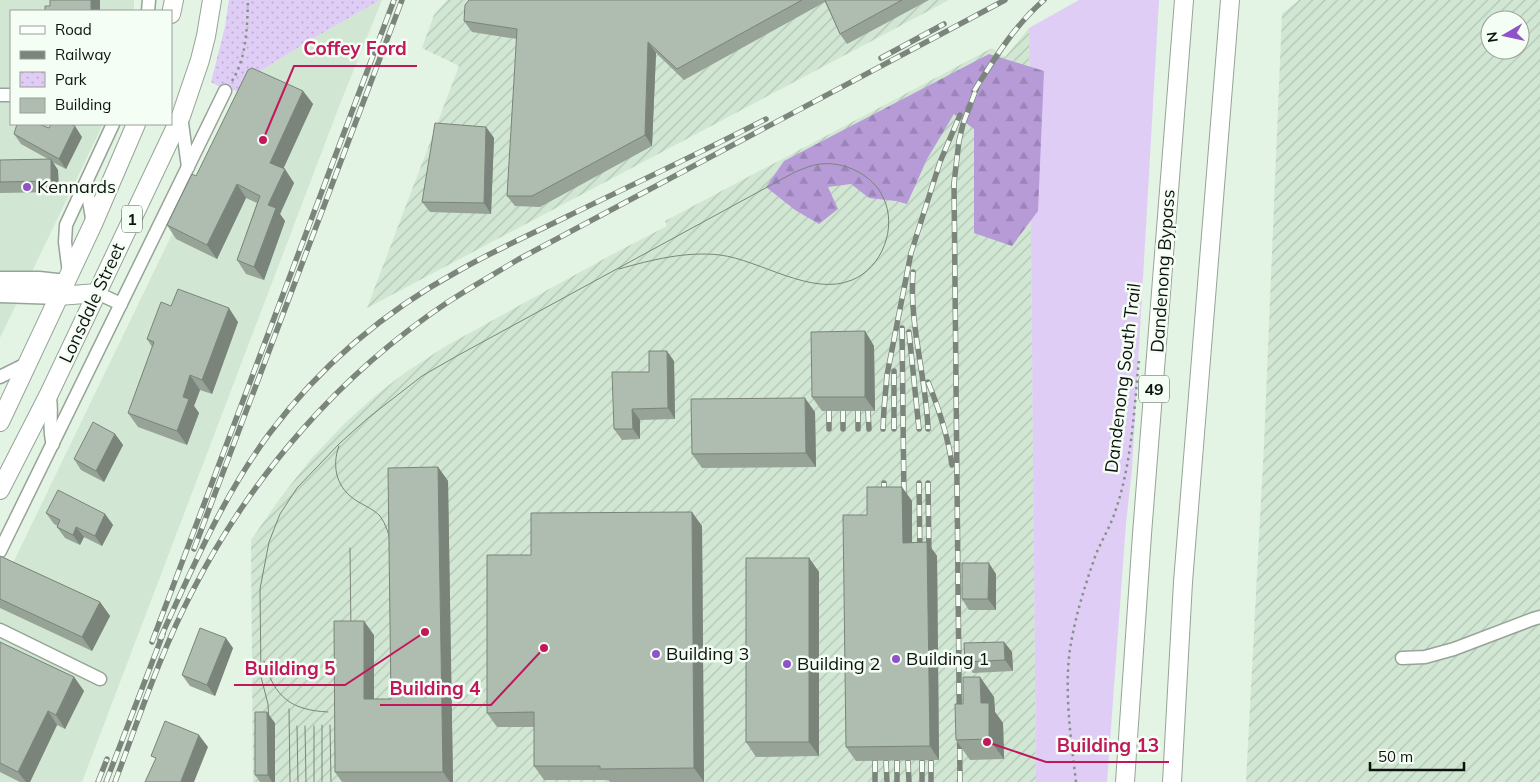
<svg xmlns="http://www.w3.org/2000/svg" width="1540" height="782" font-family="Mulish,sans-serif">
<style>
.built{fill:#d1e7d3}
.industrial{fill:url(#industrial-furrows);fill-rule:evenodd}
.grass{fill:#dfcdf6}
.forest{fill:url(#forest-firs)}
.park{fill:url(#park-dots)}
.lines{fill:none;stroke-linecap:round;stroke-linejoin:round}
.minor-casing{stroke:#96a497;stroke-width:15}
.major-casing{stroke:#96a497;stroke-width:19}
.highway-casing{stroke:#96a497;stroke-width:20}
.path{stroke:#869287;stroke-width:2.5;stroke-dasharray:2.5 4;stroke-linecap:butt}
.minor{stroke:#fff;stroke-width:12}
.major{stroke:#fff;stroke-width:16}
.highway{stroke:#fff;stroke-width:18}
.tram{stroke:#7b857c;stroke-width:1}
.rail-casing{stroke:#7b857c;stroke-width:5.5}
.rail{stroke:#f5fef5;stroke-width:4;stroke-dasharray:11;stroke-linecap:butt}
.wall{fill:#96a396}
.shaded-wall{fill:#7a847a}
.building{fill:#aebdaf;stroke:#7a847a}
.poi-dot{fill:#9052c8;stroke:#f5fef5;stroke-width:2}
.labels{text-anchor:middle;stroke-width:5;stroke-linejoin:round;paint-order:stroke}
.shield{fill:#f5fef5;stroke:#535953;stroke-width:1}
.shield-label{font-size:16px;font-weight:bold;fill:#0d120e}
.poi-label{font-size:18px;fill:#0d120e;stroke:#f5fef5;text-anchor:start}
.street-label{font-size:18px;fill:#0d120e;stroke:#f5fef5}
.leader{fill:none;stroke:#c2185b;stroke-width:2}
.callout-dot{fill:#c2185b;stroke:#f5fef5;stroke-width:2}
.callout-label{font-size:19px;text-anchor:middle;font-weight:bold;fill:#c2185b;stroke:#f5fef5;stroke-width:5;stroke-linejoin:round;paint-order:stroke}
</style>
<defs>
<pattern id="industrial-furrows" width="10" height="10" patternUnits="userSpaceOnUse" patternTransform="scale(1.25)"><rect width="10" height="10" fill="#d1e7d3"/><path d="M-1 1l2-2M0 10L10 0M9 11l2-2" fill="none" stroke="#b2c5b4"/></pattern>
<pattern id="forest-firs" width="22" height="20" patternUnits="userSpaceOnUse" patternTransform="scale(1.25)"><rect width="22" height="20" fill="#b69bd7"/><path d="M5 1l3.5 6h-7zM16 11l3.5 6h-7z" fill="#9b84b7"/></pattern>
<pattern id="park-dots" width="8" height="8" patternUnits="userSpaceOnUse" patternTransform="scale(1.25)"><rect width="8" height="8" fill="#dfcdf6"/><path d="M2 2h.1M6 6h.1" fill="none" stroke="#beafd2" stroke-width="1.8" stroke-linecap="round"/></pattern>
</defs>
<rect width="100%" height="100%" fill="#e3f3e4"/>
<g class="built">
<path d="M 0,0 L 134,0 L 134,11 L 11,11 L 11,124 L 103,124 L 0,338 Z"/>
<path d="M 380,0 L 382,0 L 340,104 L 82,782 L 0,782 L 0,590 L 247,79 L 314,38 Z"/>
</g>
<g class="industrial">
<path d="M 447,0 L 949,0 L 367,308 L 459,66 L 422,48 L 434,15 Z"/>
<path d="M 1299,0 L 1540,0 L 1540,782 L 1246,782 L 1264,444 L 1282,14 ZM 1490,20 L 1520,20 L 1520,50 L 1490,50 Z"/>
<path d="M 1029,28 L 1036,782 L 253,782 L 251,540 L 281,497 L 311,459 L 345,423 L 375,396 L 406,372 L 446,346 L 613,254 L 667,226 L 665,221 L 992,48 L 1005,57 Z"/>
</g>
<path class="grass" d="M 1079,0 L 1159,0 L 1132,469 L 1126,523 L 1107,782 L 1036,782 L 1029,28 Z"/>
<path class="forest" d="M 989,54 L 1044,71 L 1038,211 L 1012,246 L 974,233 L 974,129 L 954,114 L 927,159 L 907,204 L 896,201 L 869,198 L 851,184 L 828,187 L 838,209 L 819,224 L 795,210 L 766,187 L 784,161 Z"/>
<path class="park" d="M 229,0 L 380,0 L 314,38 L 247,79 L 241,92 L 220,87 L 211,82 L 225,27 Z"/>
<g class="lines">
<g class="minor-casing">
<g id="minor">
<path d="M 148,11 L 149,0"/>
<path d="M 0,95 L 11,95"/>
<path d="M 181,116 L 188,167"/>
<path d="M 86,183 L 93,224"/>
<path d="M 69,273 L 65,242 L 66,225 L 113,124"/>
<path d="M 97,293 L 121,304"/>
<path d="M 0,377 L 28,363"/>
<path d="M 49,394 C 54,411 47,427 53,444"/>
<path d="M 0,551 L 225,91"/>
<path d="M 0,630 L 100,679"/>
<path d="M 1402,658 L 1425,657 L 1454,649 L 1533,619 L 1540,617"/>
</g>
</g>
<g class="major-casing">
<g id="major">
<path d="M 0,280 L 39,280 L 66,283"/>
<path d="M 0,294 L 59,296"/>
</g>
</g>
<g class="highway-casing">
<g id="highway">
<path d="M 171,14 L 174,0"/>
<path d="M 59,296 L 97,293"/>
<path d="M 0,422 L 93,224 L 136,124"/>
<path d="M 0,490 L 49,394 L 181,116 L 200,60 L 206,36 L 212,0"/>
<path d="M 1125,782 L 1142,534 L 1184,0"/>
<path d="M 1172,782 L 1183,582 L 1230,0"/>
</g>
</g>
<g class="path">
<path d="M 232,81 C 247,57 247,27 248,0"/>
<path d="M 1076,782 C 1071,739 1064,692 1070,649 C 1075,617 1085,585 1096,554 C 1102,540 1110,527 1115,512 C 1132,463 1134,410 1139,359"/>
</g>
<use href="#minor" class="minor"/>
<use href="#major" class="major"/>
<use href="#highway" class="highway"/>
<g class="tram">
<path d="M 339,446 C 331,467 337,489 357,501 C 365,506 373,509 380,516 C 386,524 389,535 392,545"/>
<path d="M 350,548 L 351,635"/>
<path d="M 264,661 C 275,698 291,710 328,712"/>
<path d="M 289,709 L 290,782"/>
<path d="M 269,723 L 268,704 L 261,677 L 260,589 L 269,542 L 280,514 L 297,488 L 340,443 L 368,418 L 422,376 L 455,357 L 795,172 C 803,169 811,165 820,164 C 844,161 873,175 883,197 C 898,227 882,268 852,280 C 812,297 760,260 720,255 C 686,251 651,260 619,269"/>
<path d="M 322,725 L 322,782"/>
<path d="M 330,725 L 331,782"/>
<path d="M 297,726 L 298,782"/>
<path d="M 305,726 L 306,782"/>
<path d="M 314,726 L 314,782"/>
</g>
<g class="rail-casing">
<g id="rail">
<path d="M 881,58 L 944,24"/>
<path d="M 974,91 C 995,58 1014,26 1044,0"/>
<path d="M 913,272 C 909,325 926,376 928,429"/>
<path d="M 902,328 L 904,501"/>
<path d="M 909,332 L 919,429"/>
<path d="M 928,382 C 939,409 948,436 952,465"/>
<path d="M 829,411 L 829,429"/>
<path d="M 843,411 L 843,429"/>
<path d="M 858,411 L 858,429"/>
<path d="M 868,411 L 869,429"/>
<path d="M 883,429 L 884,409 L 887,375 L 911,253 L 940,162 L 960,115"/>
<path d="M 894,429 L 894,371"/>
<path d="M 884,483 L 884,501"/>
<path d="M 919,483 L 920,557"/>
<path d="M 928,483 L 929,556"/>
<path d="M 194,549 L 402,0"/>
<path d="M 160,639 C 192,569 223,496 269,434 C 320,366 385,311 460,270 C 495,250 532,234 568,216 C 634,184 700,153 766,119"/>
<path d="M 152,642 L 394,0"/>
<path d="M 875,761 L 875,782"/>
<path d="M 886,761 L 887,782"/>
<path d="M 897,761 L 897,782"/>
<path d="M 908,761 L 909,782"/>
<path d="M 922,761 L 922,782"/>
<path d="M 931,761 L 931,782"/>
<path d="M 98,782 L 107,759"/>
<path d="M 106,782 L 163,634"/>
<path d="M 115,782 C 139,718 161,651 193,590 C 252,475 340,374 448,302 C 471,287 496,273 519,259 L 1005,0"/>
<path d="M 960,782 L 954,183 L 959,141 L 963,124 L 977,87"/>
</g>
</g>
<use href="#rail" class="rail"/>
</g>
<g class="wall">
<path d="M 469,0 L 929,0 L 847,44 L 840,34 L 825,2 L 684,80 L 656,53 L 652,146 L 540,207 L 515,206 L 507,196 L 517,39 L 472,32 L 464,21 Z"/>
<path d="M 303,91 L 313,104 L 283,169 L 294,183 L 280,214 L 285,221 L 264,280 L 246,274 L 237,260 L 257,203 L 246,198 L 217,259 L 176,239 L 167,225 L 196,176 Z"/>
<path d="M 486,127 L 494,138 L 491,214 L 430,212 L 422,202 Z"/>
<path d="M 49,128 L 82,137 L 66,169 L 52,162 L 58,170 L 59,192 L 0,193 L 0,160 L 48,159 L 21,144 L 14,134 Z"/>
<path d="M 171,306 L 238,322 L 212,394 L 200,390 L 194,406 L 199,413 L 187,445 L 138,427 L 128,413 L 152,347 L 147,339 Z"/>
<path d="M 865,331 L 874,346 L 875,411 L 822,411 L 812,397 Z"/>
<path d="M 674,361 L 675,419 L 640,420 L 640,439 L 622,440 L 614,429 L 649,372 Z"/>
<path d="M 815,412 L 816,467 L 702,468 L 692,454 Z"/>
<path d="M 115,434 L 123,445 L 104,482 L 81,470 L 74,459 Z"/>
<path d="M 438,467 L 448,481 L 453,782 L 342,782 L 335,772 L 374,635 L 374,699 L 391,699 Z"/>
<path d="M 902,487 L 912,501 L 912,543 L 927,542 L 937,556 L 939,760 L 856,761 L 846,747 Z"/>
<path d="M 46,513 L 105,514 L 113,525 L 102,546 L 84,537 L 80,545 L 65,538 L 57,527 L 58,526 L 54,524 Z"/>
<path d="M 702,526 L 704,782 L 610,782 L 608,780 L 544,780 L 534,766 L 534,727 L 497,727 L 487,713 L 531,555 Z"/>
<path d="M 0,556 L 100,602 L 110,616 L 92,651 L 0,608 Z"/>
<path d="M 809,558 L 819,572 L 819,756 L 756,757 L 746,742 Z"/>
<path d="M 996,574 L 996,610 L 969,610 L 962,599 Z"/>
<path d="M 0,642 L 74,677 L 84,691 L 65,729 L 57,725 L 30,782 L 20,782 L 0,772 Z"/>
<path d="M 1004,642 L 1012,652 L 1013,671 L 973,673 L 965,662 Z"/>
<path d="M 233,648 L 215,696 L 190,686 L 182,675 Z"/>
<path d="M 980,677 L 994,697 L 995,712 L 1003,723 L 1004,759 L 970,760 L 956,740 L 963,704 Z"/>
<path d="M 275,723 L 275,782 L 260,782 L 255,775 Z"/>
</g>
<g class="shaded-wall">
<rect x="91" y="0" width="9" height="11"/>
<path d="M 648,42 L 656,53 L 652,146 L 645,135 Z"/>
<path d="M 303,91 L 313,104 L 280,176 L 270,163 Z"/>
<path d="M 75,126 L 82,137 L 66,169 L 59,159 Z"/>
<path d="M 486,127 L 494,138 L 491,214 L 484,203 Z"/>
<path d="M 51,159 L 58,170 L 59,192 L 51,181 Z"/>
<path d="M 285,169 L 294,183 L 280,214 L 285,221 L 264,280 L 254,267 L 268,205 Z"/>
<path d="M 237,184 L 246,198 L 217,259 L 207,245 Z"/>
<path d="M 229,308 L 238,322 L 212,394 L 202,380 Z"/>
<path d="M 865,331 L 874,346 L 875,411 L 865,397 Z"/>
<path d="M 667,351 L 674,361 L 675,419 L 668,408 Z"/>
<path d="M 190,375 L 200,390 L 194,406 L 199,413 L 187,445 L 177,431 L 183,397 Z"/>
<path d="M 805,398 L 815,412 L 816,467 L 806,453 Z"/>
<path d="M 632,409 L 640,420 L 640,439 L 633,429 Z"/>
<path d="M 115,434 L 123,445 L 104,482 L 96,471 Z"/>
<path d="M 438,467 L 448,481 L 453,782 L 450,782 L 443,772 Z"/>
<path d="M 902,487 L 912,501 L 912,557 L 903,543 Z"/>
<path d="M 692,512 L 702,526 L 704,782 L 694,768 Z"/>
<path d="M 105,514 L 113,525 L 102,546 L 95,536 Z"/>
<path d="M 76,527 L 84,537 L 80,545 L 73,535 Z"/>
<path d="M 927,542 L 937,556 L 939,760 L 930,746 Z"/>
<path d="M 809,558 L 819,572 L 819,756 L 809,742 Z"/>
<path d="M 989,563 L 996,574 L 996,610 L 988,599 Z"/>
<path d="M 100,602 L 110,616 L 92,651 L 82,637 Z"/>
<path d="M 364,621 L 374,635 L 374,713 L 364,699 Z"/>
<path d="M 226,638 L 233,648 L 215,696 L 207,685 Z"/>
<path d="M 1004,642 L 1012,652 L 1013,671 L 1005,660 Z"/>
<path d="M 74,677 L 84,691 L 65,729 L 56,715 Z"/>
<path d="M 980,677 L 994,697 L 995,712 L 1003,723 L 1004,759 L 989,739 L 981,703 Z"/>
<path d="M 48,711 L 57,725 L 30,782 L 26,782 L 18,772 Z"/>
<path d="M 267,712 L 275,723 L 275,782 L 272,782 L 268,775 Z"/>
<path d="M 199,735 L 208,747 L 194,782 L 182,782 L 181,781 Z"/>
</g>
<g class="building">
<path d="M 50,0 L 91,0 L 91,11 L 45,11 L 45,6 L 50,6 Z"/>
<path d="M 469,0 L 802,0 L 677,69 L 648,42 L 645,135 L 532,196 L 507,196 L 517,29 L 464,21 L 465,5 Z"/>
<path d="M 825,0 L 902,0 L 840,34 Z"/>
<path d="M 252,68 L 303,91 L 270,163 L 285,169 L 268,205 L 276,208 L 254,267 L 237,260 L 260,196 L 237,184 L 207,245 L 167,225 L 192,174 L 196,176 L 248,70 Z"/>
<path d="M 435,123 L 486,127 L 484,203 L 422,202 Z"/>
<path d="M 17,124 L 39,124 L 49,128 L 51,124 L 70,124 L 75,126 L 59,159 L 14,134 Z"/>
<path d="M 51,159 L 51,181 L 0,182 L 0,160 Z"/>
<path d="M 178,289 L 229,308 L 202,380 L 190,375 L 183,397 L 189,399 L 177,431 L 128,413 L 154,342 L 147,339 L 161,302 L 171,306 Z"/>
<path d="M 865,331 L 865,397 L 812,397 L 811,332 Z"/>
<path d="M 649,351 L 667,351 L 668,408 L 632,409 L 633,429 L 614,429 L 612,372 L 649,372 Z"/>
<path d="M 805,398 L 806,453 L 692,454 L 691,399 Z"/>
<path d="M 93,422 L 115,434 L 96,471 L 74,459 Z"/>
<path d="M 438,467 L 443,772 L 335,772 L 334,621 L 364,621 L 364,699 L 391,699 L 388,468 Z"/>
<path d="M 867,487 L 902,487 L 903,543 L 927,542 L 930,746 L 846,747 L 843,515 L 867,515 Z"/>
<path d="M 58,490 L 105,514 L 95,536 L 76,527 L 73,535 L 57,527 L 60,520 L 46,513 Z"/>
<path d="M 692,512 L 694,768 L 600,769 L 600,766 L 534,766 L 534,712 L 487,713 L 487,555 L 531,555 L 531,513 Z"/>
<path d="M 0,556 L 100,602 L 82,637 L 0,599 Z"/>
<rect x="746" y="558" width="63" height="184"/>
<path d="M 962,563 L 989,563 L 988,599 L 962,599 Z"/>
<path d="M 200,628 L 226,638 L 207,685 L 182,675 Z"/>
<path d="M 0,642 L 74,677 L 56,715 L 48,711 L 18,772 L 0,763 Z"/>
<path d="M 1004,642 L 1005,660 L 965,662 L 964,643 Z"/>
<path d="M 963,677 L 980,677 L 981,703 L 989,703 L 989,739 L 956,740 L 955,704 L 963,704 Z"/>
<path d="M 255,712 L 267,712 L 268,775 L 255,775 Z"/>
<path d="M 165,721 L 199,735 L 181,781 L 184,782 L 145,782 L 156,758 L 151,756 Z"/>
</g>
<g class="poi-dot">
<circle cx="27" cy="187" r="5"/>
<circle cx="656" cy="654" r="5"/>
<circle cx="896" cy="659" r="5"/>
<circle cx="787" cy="664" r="5"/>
</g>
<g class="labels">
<g class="shield">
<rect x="122" y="205.5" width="20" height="27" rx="4"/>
<rect x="1139" y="375.5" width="30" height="27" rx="4"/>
</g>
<g class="shield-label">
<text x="132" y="225">1</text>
<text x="1154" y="395">49</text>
</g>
<g class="poi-label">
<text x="37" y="193">Kennards</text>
<text x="666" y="660">Building 3</text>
<text x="906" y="665">Building 1</text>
<text x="797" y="670">Building 2</text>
</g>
<g class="street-label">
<text transform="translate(1163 271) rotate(-86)" y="6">Dandenong Bypass</text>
<text transform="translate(92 303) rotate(-65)" y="6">Lonsdale Street</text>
<text transform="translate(1123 378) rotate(-83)" y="6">Dandenong South Trail</text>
</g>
</g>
<path class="leader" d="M263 140L294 66H417M425 632L345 685H234M544 648L491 705H380M987 742L1046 762H1169"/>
<g class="callout-dot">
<circle cx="263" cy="140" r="5"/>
<circle cx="425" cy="632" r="5"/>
<circle cx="544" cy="648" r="5"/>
<circle cx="987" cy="742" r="5"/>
</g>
<g class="callout-label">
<text x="355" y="55">Coffey Ford</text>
<text x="290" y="675">Building 5</text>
<text x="435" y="695">Building 4</text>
<text x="1108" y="752">Building 13</text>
</g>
<rect x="10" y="10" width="162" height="115" fill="#f5fef5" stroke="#98a099"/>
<rect x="20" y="26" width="25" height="8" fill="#ffffff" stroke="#98a099"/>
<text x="55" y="35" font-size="15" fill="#0d120e">Road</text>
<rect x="20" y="51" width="25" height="8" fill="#7b857c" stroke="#98a099"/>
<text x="55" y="60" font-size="15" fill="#0d120e">Railway</text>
<rect x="20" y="72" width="25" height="15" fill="url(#park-dots)" stroke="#98a099"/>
<text x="55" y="85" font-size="15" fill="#0d120e">Park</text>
<rect x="20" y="98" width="25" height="15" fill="#aebdaf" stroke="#98a099"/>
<text x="55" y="110" font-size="15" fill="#0d120e">Building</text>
<g transform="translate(1505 35) rotate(261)"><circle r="24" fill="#f5fef5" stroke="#98a099"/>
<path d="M0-4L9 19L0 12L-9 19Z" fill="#9052c8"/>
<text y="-8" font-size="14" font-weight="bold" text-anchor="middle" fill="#0d120e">N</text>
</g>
<path d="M1370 762v8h94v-8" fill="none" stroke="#0d120e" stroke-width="2.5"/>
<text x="1378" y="762" font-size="15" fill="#0d120e" stroke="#f5fef5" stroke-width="4" paint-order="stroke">50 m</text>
</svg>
